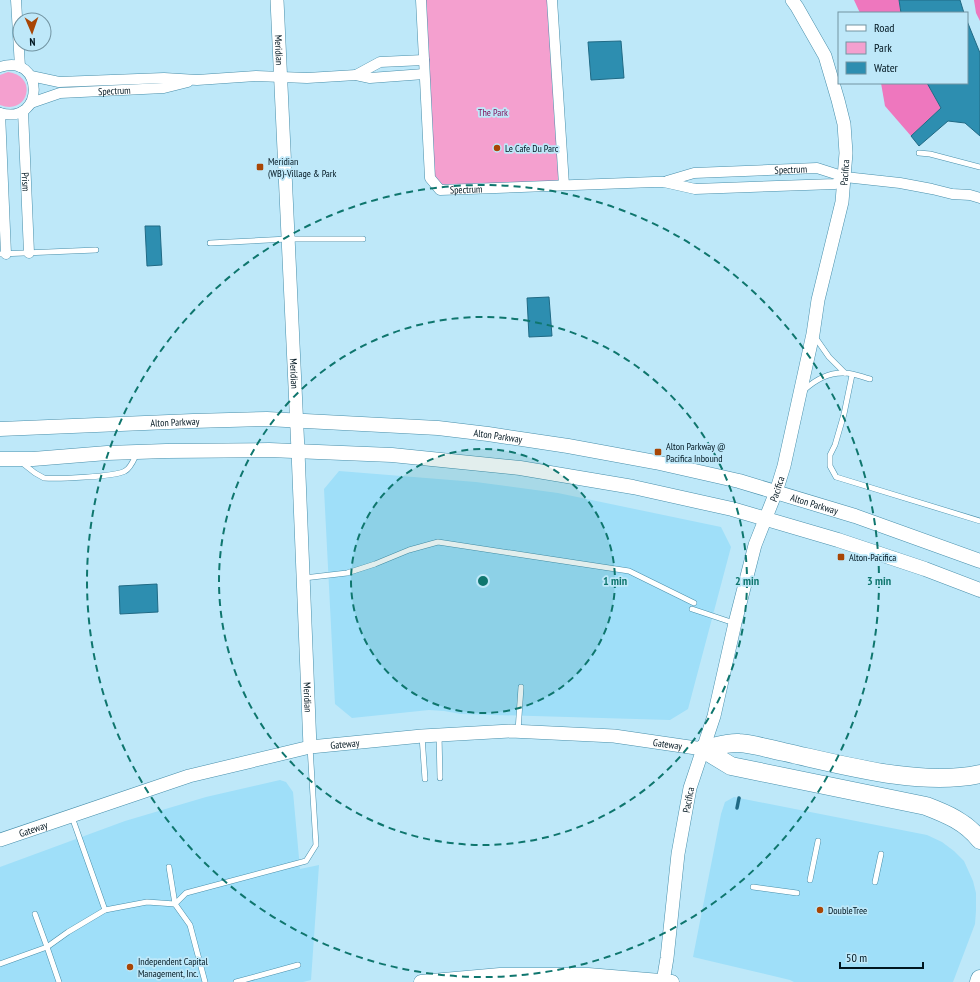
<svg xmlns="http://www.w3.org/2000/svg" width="980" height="982" font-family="'PT Sans Narrow',sans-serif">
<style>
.built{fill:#9fdff9}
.green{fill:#f4a0cf}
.forest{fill:#ee77be}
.water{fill:#2d8eb0;stroke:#206a85}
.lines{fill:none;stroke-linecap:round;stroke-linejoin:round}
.stream{stroke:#206a85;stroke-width:3.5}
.service-casing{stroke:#488fab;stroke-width:6}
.minor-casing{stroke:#488fab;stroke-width:11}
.tertiary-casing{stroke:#488fab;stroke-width:14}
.secondary-casing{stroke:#488fab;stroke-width:15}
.motorway-casing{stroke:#488fab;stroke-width:19}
.service{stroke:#fff;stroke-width:5}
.minor{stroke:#fff;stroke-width:10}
.tertiary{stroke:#fff;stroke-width:13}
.secondary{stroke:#fff;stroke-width:14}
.motorway{stroke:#fff;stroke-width:18}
.ring{fill:none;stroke:#0f766e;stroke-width:2;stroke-dasharray:7 5}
.poi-dot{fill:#a84606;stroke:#bee8f9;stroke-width:1.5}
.labels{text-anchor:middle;stroke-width:3.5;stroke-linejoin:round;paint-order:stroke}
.street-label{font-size:10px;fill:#001620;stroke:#bee8f9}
.park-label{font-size:10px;fill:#80145d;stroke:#bee8f9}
.poi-label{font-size:10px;fill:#001620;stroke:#bee8f9;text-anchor:start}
.centre{fill:#0f766e;stroke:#bee8f9;stroke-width:2}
.ring-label{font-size:12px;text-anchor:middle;font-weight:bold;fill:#0f766e;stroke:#bee8f9;stroke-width:3.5;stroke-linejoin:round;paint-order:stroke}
</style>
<rect width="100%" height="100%" fill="#bee8f9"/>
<g class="built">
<path d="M 339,471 L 476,482 L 558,493 L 721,527 L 731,547 L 688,709 L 670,720 L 461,714 L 444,711 L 429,710 L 352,718 L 335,704 L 324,489 Z"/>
<path d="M 280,780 L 286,782 L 293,792 L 300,869 L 319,865 L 311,980 L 303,982 L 0,982 L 0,867 L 125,821 L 206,797 Z"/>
<path d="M 734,797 L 927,835 L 942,842 L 954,851 L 964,861 L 973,881 L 976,893 L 976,911 L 975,924 L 953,982 L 794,982 L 790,980 L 693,957 L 721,814 L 725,802 Z"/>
</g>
<g class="green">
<path d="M 420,0 L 552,0 L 564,185 L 440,190 L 430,178 Z"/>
<path d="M 8,72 C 39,76 28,116 0,105 L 0,75 Z"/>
</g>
<g class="forest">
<path d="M 854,0 L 899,0 L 901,13 L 860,13 Z"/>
<path d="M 974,0 L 980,0 L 980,21 L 976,13 Z"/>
<path d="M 881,83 L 927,83 L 941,108 L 911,136 L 885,106 Z"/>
</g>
<g class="water">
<path d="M 899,0 L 960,0 L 964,13 L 901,13 Z"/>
<path d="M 967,21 L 980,53 L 980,136 L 965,123 L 948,121 L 919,146 L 911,136 L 941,108 L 927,83 L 967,83 Z"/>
<path d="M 621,41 L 624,78 L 591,80 L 588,42 Z"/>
<path d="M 145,226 L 160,226 L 162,265 L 147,266 Z"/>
<path d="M 549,297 L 552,336 L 529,337 L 527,298 Z"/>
<path d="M 157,584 L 158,612 L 120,614 L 119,586 Z"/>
</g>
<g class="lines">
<path class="stream" d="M 737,808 L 739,798"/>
<g class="service-casing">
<g id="service">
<path d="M 919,153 L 930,154 L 980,167"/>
<path d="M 210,243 L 288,239 L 363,239"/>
<path d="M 0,254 L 96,250"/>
<path d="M 815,337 L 829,357 L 845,373"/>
<path d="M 852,375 L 844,414 L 835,445 L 830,455 L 830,466 L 836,477 L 980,521"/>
<path d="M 804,390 C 815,380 829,372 845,373 C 853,373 862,377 870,379"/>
<path d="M 21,462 L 35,473 L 44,478 C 56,479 115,477 125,471 C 131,468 134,459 137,453"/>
<path d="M 304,578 L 347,573 L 375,564 L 409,550 L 438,542 L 629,571 L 694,603"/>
<path d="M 692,609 L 734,623"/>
<path d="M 518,731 L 521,687"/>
<path d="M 439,735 L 440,778"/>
<path d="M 422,736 L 425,779"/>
<path d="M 72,817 L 105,910"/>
<path d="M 169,867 L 175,904"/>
<path d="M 810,880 L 818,841"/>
<path d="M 875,882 L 881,854"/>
<path d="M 753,887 L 797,893"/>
<path d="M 175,904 L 186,893 L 306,861 L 316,845 L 310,747"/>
<path d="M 0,964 L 47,947 L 35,914"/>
<path d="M 59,982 L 47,947 L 68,932 L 105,910 L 147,902 L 175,904 L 190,925 L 205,982"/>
<path d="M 236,982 L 298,965"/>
</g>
</g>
<g class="minor-casing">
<g id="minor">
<path d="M 16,0 L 20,67"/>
<path id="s1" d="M 421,0 L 430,178 L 440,190 L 654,182 L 664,182 L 695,189 L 835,184 L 845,177"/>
<path d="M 552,0 L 564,185"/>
<path d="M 0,67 C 44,52 46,126 0,113"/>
<path d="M 356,75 L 380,62 L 424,60"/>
<path d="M 31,76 L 59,82 L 164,78 L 197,80 L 256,76 L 307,78 L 356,75 L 370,78 L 424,74"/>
<path id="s2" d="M 31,103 L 60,93 L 164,88 L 188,82"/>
<path id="s3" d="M 23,111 L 29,253"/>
<path d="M 0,113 L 6,254"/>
<path id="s4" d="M 667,181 L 694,173 L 817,168 L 845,177 L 900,183 L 932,189 L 952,194 L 970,195 L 980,198"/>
</g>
</g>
<g class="tertiary-casing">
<g id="tertiary">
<path id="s5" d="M 277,0 L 298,451 L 310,747"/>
<path id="s6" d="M 0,840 L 189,776 L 310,747 L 422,736 L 511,731 L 614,736 L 703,749"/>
<path id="s7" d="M 663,982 L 667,958 L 678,854 L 690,788 L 714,716 L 735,623 L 755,545 L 776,492 L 784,466 L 813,334 L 818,300 L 842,202 L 846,153 L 844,124 L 838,100 L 825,56 L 797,7 L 792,0"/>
</g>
</g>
<g class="secondary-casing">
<g id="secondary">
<path id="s8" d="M 0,429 L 193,421 L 267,419 L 438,428 L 488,434 L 568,446 L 655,462 L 739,481 L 855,516 L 980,561"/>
<path d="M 0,459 L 33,459 L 107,453 L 166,451 L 269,450 L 392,455 L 520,468 L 633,487 L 732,509 L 838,540 L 925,569 L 980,590"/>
<path d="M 421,982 L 500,975 L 588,975 L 672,982"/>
</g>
</g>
<g class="motorway-casing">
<g id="motorway">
<path d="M 703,749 L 731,766 L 926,806 C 947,814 966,822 980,840"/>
<path d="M 703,749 C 714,747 728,742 739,743 C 754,744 769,749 784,752 C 843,765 920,787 980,774"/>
<path d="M 979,982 L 980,979"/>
</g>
</g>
<use href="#service" class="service"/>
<use href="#minor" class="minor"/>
<use href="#tertiary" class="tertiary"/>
<use href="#secondary" class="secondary"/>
<use href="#motorway" class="motorway"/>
</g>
<circle cx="483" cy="581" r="132" fill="#0f766e" fill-opacity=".12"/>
<g class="ring">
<circle cx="483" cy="581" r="132"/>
<circle cx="483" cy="581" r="264"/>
<circle cx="483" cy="581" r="396"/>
</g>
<g class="poi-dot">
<circle cx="497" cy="148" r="4"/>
<rect x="256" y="163" width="8" height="8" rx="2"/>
<rect x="654" y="448" width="8" height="8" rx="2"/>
<rect x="837" y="553" width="8" height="8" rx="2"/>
<circle cx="820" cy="910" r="4"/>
<circle cx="130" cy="967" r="4"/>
</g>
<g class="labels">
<g class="street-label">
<text dy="4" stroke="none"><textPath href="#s5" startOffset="50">Meridian</textPath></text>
<text dy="4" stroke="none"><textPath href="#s2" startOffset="85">Spectrum</textPath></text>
<text dy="4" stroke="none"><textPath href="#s4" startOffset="125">Spectrum</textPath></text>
<text dy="4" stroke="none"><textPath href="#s7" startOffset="832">Pacifica</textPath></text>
<text dy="4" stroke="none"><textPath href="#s3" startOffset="71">Prism</textPath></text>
<text dy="4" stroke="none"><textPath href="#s1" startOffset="220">Spectrum</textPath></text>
<text dy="4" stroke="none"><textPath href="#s5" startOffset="374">Meridian</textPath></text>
<text dy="4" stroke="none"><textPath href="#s8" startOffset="175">Alton Parkway</textPath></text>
<text dy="4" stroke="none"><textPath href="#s8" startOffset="499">Alton Parkway</textPath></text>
<text dy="4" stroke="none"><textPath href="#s7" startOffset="508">Pacifica</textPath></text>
<text dy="4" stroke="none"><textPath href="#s8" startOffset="823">Alton Parkway</textPath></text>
<text dy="4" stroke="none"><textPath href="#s5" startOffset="698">Meridian</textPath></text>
<text dy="4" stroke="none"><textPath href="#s6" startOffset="359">Gateway</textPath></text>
<text dy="4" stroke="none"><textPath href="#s6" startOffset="683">Gateway</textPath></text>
<text dy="4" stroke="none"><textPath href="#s7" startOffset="184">Pacifica</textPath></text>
<text dy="4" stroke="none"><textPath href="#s6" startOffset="35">Gateway</textPath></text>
</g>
<g class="park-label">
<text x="493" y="116">The Park</text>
</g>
<g class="poi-label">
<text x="505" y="152">Le Cafe Du Parc</text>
<text x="268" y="165">Meridian<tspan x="268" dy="12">(WB)-Village &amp; Park</tspan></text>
<text x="666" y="450">Alton Parkway @<tspan x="666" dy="12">Pacifica Inbound</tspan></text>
<text x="849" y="561">Alton-Pacifica</text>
<text x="828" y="914">DoubleTree</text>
<text x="138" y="965">Independent Capital<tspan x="138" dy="12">Management, Inc.</tspan></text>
</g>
</g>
<circle cx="483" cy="581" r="6" class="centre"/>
<g class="ring-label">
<text x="615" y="585">1 min</text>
<text x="747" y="585">2 min</text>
<text x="879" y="585">3 min</text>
</g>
<rect x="838" y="12" width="130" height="72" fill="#bee8f9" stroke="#7294a2"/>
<rect x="846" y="25" width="20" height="6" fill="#ffffff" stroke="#7294a2"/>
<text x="874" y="32" font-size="12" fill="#001620">Road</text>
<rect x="846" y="42" width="20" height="12" fill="#f4a0cf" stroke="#7294a2"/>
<text x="874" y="52" font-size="12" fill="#001620">Park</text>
<rect x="846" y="62" width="20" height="12" fill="#2d8eb0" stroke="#7294a2"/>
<text x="874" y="72" font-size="12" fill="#001620">Water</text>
<g transform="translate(32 32) rotate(178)"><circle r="19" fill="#bee8f9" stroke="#7294a2"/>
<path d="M0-3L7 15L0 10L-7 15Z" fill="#a84606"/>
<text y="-6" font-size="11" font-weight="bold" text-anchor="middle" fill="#001620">N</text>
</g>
<path d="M840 962v6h83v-6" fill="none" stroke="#001620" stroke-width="2"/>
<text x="846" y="962" font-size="12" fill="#001620" stroke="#bee8f9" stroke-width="3" paint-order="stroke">50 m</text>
</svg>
